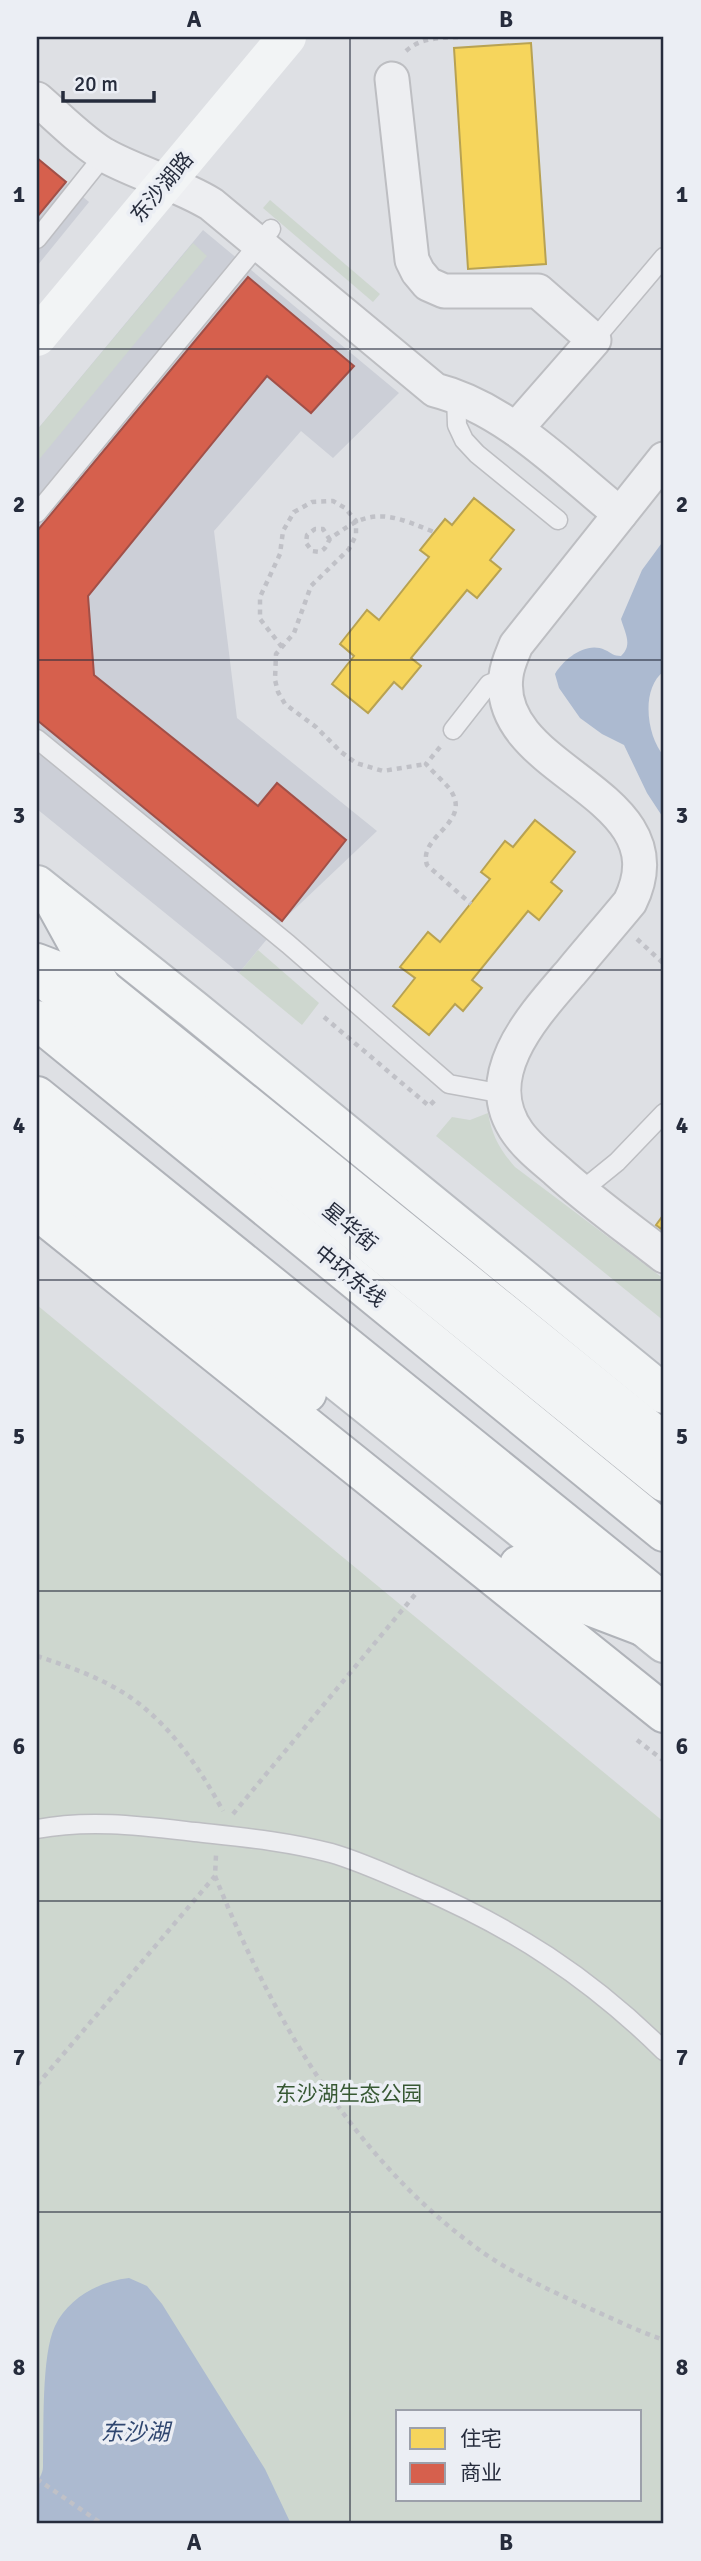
<svg xmlns="http://www.w3.org/2000/svg" width="701" height="2561" font-family="Signika,'Noto Sans SC',sans-serif">
<style>
.built{fill:#cccfd7}
.green{fill:#ced7cf;fill-rule:evenodd}
.water{fill:#acbad0}
.homes{fill:#f6d55c;stroke:#b8a252;stroke-width:2}
.shops{fill:#d6604d;stroke:#a15048;stroke-width:2}
.lines{fill:none;stroke-linecap:round;stroke-linejoin:round}
.service-casing{stroke:#bdbec2;stroke-width:21}
.minor-casing{stroke:#bdbec2;stroke-width:37}
.primary-casing{stroke:#babdc2;stroke-width:42}
.trunk-casing{stroke:#b0b3b9;stroke-width:42}
.path{stroke:#c0c1c7;stroke-width:4.5;stroke-dasharray:5 5;stroke-linecap:butt}
.service{stroke:#edeef1;stroke-width:18}
.minor{stroke:#edeef1;stroke-width:33}
.secondary{stroke:#f2f4f5;stroke-width:38}
.primary{stroke:#f2f4f5;stroke-width:38}
.trunk{stroke:#f2f4f5;stroke-width:38}
.grid{fill:none;stroke:#262c3c;stroke-width:2;stroke-opacity:0.55}
.labels{text-anchor:middle;stroke-width:7;stroke-linejoin:round;paint-order:stroke}
.street-label{font-size:21px;fill:#262c3c;stroke:#ebeef4}
.park-label{font-size:21px;fill:#375833;stroke:#ebeef4}
.water-label{font-size:23px;font-style:italic;fill:#304770;stroke:#ebeef4}
.neatline{fill:none;stroke:#262c3c;stroke-width:2.5}
.grid-label{font-size:23px;text-anchor:middle;font-weight:bold;fill:#262c3c}
</style>
<rect width="100%" height="100%" fill="#dee0e4"/>
<g class="built">
<path d="M 37,158 L 89,202 L 37,266 Z"/>
<path d="M 203,230 L 399,393 L 333,458 L 301,431 L 214,531 L 237,718 L 377,831 L 282,921 L 239,973 L 37,809 L 37,430 Z"/>
</g>
<g class="green">
<path d="M 270,200 L 380,294 L 373,302 L 263,208 Z"/>
<path d="M 193,243 L 207,256 L 37,462 L 37,430 Z"/>
<path d="M 258,950 L 319,1003 L 302,1025 L 239,973 Z"/>
<path d="M 488,1113 C 492,1136 500,1150 515,1167 L 664,1279 L 664,1321 L 436,1136 L 452,1117 L 470,1120 Z"/>
<path d="M 37,1305 L 664,1822 L 664,2524 L 37,2524 ZM 398,2412 L 640,2412 L 640,2500 L 398,2500 Z"/>
</g>
<g class="water">
<path d="M 664,540 L 664,671 C 640,689 647,737 664,756 L 664,819 L 647,793 L 624,745 L 602,734 L 580,718 L 559,688 L 555,674 C 564,659 586,641 605,650 C 612,653 613,656 621,656 C 633,645 625,633 621,619 L 642,570 Z"/>
<path d="M 129,2278 L 147,2286 L 162,2304 L 265,2469 L 291,2524 L 37,2524 C 37,2512 36,2499 37,2486 C 37,2479 43,2475 43,2467 C 44,2432 41,2355 55,2326 C 68,2298 100,2281 129,2278 Z"/>
</g>
<g class="homes">
<path d="M 531,43 L 546,264 L 468,269 L 454,48 Z"/>
<path d="M 474,498 L 514,530 L 490,560 L 501,569 L 477,598 L 467,590 L 411,658 L 421,666 L 402,689 L 394,682 L 368,713 L 332,684 L 354,656 L 340,644 L 367,610 L 379,620 L 429,557 L 420,550 L 445,519 L 452,525 Z"/>
<path d="M 535,820 L 575,852 L 551,882 L 562,891 L 539,920 L 528,911 L 472,980 L 482,988 L 463,1011 L 455,1004 L 429,1035 L 393,1006 L 415,978 L 400,967 L 428,932 L 440,942 L 490,879 L 481,872 L 505,841 L 513,847 Z"/>
<path d="M 664,1214 L 664,1231 L 656,1225 Z"/>
</g>
<g class="shops">
<path d="M 37,158 L 66,182 L 37,217 Z"/>
<path d="M 248,277 L 354,366 L 311,413 L 267,376 L 88,596 L 94,675 L 258,806 L 277,783 L 346,840 L 282,921 L 37,720 L 37,531 Z"/>
</g>
<g class="lines">
<g class="service-casing">
<g id="service">
<path d="M 37,239 L 109,149"/>
<path d="M 594,340 L 664,257"/>
<path d="M 456,395 L 457,425 L 464,440 L 477,454 L 558,520"/>
<path d="M 37,513 L 271,229"/>
<path d="M 453,730 L 489,684 L 505,678"/>
<path d="M 37,739 L 288,944 L 449,1084 L 504,1094"/>
<path d="M 580,1192 L 617,1162 L 664,1113"/>
<path d="M 37,1829 C 90,1819 142,1826 195,1832 C 240,1837 286,1841 331,1853 C 359,1861 387,1874 415,1886 C 512,1927 589,1977 664,2051"/>
</g>
</g>
<g class="minor-casing">
<g id="minor">
<path d="M 392,79 L 412,260 L 418,272 L 428,284 L 444,291 L 538,291 L 594,340 L 516,429"/>
<path d="M 37,99 C 57,116 85,145 108,157 C 142,175 178,184 211,204 L 435,390 C 506,408 564,469 620,514"/>
<path d="M 664,459 L 516,645 C 512,655 507,665 506,676 C 493,774 684,792 630,902 C 611,925 591,948 572,971 C 536,1013 476,1075 518,1133 C 528,1147 542,1158 556,1170 C 590,1201 628,1228 664,1256"/>
</g>
</g>
<g class="primary-casing">
<g id="primary">
<path d="M 37,885 L 194,1010 L 664,1394"/>
<path d="M 37,973 L 664,1482"/>
<path d="M 37,1140 L 664,1643"/>
</g>
</g>
<g class="trunk-casing">
<g id="trunk">
<path d="M 53,899 L 102,988"/>
<path d="M 37,963 L 102,988 L 664,1442"/>
<path d="M 37,1020 L 664,1532"/>
<path d="M 37,1096 L 664,1603"/>
<path d="M 37,1173 L 307,1393"/>
<path d="M 37,1210 L 664,1713"/>
<path d="M 519,1565 L 550,1591 L 642,1626"/>
</g>
</g>
<g class="path">
<path d="M 406,51 C 421,37 442,38 461,37"/>
<path d="M 330,540 L 323,529 L 315,529 L 307,535 L 306,543 L 312,551 L 320,552 C 327,548 326,545 330,539 C 333,536 340,532 344,529 C 377,506 401,519 434,532"/>
<path d="M 282,647 L 260,619 L 260,597 L 280,554 L 283,531 L 294,512 L 312,502 L 333,501 L 345,508 L 356,521 L 356,535 L 349,549 L 311,586 L 294,633 L 276,654 L 275,680 L 278,692 L 285,704 L 316,727 L 341,752 L 356,763 L 383,771 L 426,764"/>
<path d="M 440,747 L 426,764 C 433,772 442,780 449,788 C 475,823 417,835 427,865 L 471,904"/>
<path d="M 637,939 L 664,964"/>
<path d="M 324,1017 L 429,1106 L 435,1100"/>
<path d="M 37,1656 C 61,1664 85,1672 108,1684 C 160,1710 196,1761 223,1811"/>
<path d="M 637,1740 L 664,1761"/>
<path d="M 233,1814 L 418,1591"/>
<path d="M 215,1876 C 272,2017 350,2154 474,2246 C 508,2272 548,2289 586,2307 C 612,2318 637,2331 664,2340"/>
<path d="M 37,2085 L 215,1876 L 216,1855"/>
<path d="M 37,2479 L 102,2524"/>
</g>
<use href="#service" class="service"/>
<use href="#minor" class="minor"/>
<path class="secondary" d="M 37,337 L 287,37"/>
<use href="#primary" class="primary"/>
<use href="#trunk" class="trunk"/>
</g>
<path class="grid" d="M 350,37 L 350,2524M 37,349 L 664,349M 37,660 L 664,660M 37,970 L 664,970M 37,1280 L 664,1280M 37,1591 L 664,1591M 37,1901 L 664,1901M 37,2212 L 664,2212"/>
<g class="labels">
<g class="street-label">
<text transform="translate(162 187) rotate(-50)" y="7">东沙湖路</text>
<text transform="translate(350 1227) rotate(39)" y="7">星华街</text>
<text transform="translate(350 1276) rotate(39)" y="7">中环东线</text>
</g>
<g class="park-label">
<text x="349" y="2101">东沙湖生态公园</text>
</g>
<g class="water-label">
<text x="135" y="2440">东沙湖</text>
</g>
</g>
<rect width="701" height="2561" fill="none" stroke="#ebeef4" stroke-width="77"/>
<rect x="396" y="2410" width="245" height="91" fill="#ebeef4" stroke="#9ca0aa" stroke-width="2"/>
<rect x="410" y="2428" width="35" height="21" fill="#f6d55c" stroke="#9ca0aa" stroke-width="2"/>
<text x="460" y="2446" font-size="21" fill="#262c3c">住宅</text>
<rect x="410" y="2463" width="35" height="21" fill="#d6604d" stroke="#9ca0aa" stroke-width="2"/>
<text x="460" y="2480" font-size="21" fill="#262c3c">商业</text>
<path d="M63 91v10h91v-10" fill="none" stroke="#262c3c" stroke-width="3.5"/>
<text x="74" y="91" font-size="21" fill="#262c3c" stroke="#ebeef4" stroke-width="5" paint-order="stroke">20 m</text>
<rect x="38" y="38" width="624" height="2484" class="neatline"/>
<g class="grid-label">
<text x="194" y="27">A</text>
<text x="506" y="27">B</text>
<text x="19" y="202">1</text>
<text x="682" y="202">1</text>
<text x="19" y="512">2</text>
<text x="682" y="512">2</text>
<text x="19" y="823">3</text>
<text x="682" y="823">3</text>
<text x="19" y="1133">4</text>
<text x="682" y="1133">4</text>
<text x="19" y="1444">5</text>
<text x="682" y="1444">5</text>
<text x="19" y="1754">6</text>
<text x="682" y="1754">6</text>
<text x="19" y="2065">7</text>
<text x="682" y="2065">7</text>
<text x="19" y="2375">8</text>
<text x="682" y="2375">8</text>
<text x="194" y="2550">A</text>
<text x="506" y="2550">B</text>
</g>
</svg>
